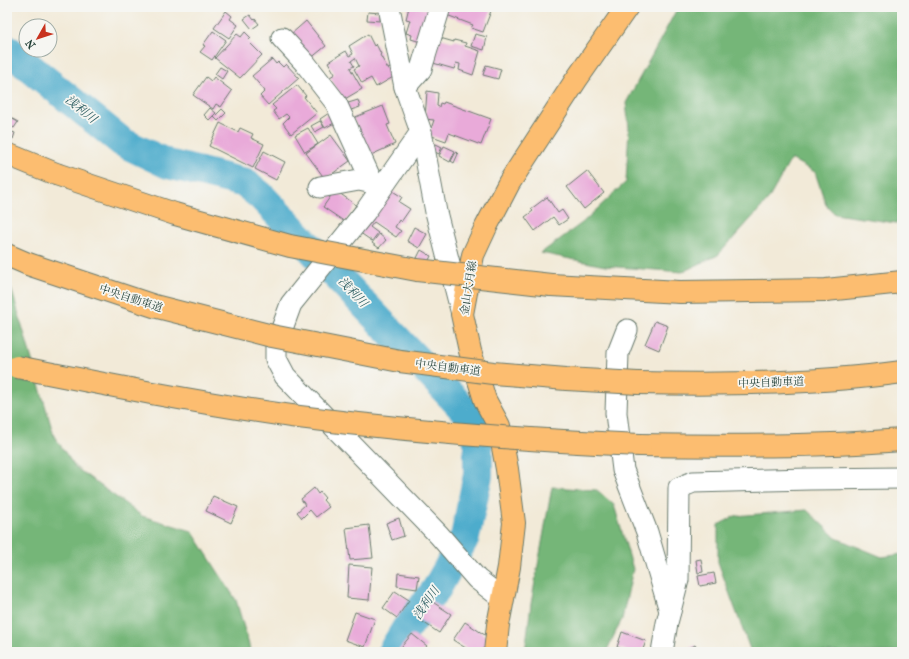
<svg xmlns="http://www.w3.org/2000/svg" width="909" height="659" font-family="'IM FELL French Canon','Noto Serif JP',serif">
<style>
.forest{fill:#74b678;stroke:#4a7a56}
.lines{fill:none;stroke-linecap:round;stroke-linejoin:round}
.river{stroke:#4daccc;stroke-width:30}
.building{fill:#e9aad9}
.minor-casing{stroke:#697a6d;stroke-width:23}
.major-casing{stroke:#697a6d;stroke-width:24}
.highway-casing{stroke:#697a6d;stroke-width:24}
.minor{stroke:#fff;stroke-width:21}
.major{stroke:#fcbd6f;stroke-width:22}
.highway{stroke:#fcbd6f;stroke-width:22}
.highway-bridge-casing{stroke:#697a6d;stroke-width:24;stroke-linecap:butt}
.highway-bridge{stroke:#fcbd6f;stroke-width:22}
.labels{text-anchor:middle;stroke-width:3.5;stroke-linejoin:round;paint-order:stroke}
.street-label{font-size:11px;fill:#1f3d34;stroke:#f6f6f2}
.water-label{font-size:12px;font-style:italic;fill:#2d5e62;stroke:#f6f6f2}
</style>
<rect width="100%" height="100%" fill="#f6f6f2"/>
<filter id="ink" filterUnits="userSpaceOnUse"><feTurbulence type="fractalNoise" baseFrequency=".025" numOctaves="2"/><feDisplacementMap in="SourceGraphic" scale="8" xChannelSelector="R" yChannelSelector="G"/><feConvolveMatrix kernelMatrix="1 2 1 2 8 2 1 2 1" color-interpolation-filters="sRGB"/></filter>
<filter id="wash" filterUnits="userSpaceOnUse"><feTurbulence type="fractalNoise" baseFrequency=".012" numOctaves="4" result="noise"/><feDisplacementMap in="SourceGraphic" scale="16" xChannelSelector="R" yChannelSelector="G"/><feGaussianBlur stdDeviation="0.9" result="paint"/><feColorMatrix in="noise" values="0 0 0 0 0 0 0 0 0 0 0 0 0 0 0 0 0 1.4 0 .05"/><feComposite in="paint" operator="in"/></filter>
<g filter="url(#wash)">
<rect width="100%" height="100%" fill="#f2ead8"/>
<g class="forest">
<path d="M 678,7 L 902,7 L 902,223 L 896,223 L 835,214 L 826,205 L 815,172 L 791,159 L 768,200 L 718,255 L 682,272 L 605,266 L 541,253 L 582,223 L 626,182 L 629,128 L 626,103 Z"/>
<path d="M 7,282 L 12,291 L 54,436 L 75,467 L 142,516 L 192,531 L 236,600 L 251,652 L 7,652 Z"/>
<path d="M 552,487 L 597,490 L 614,505 L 633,569 L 622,619 L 606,652 L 525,652 L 531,604 Z"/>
<path d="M 807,510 L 836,538 L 882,557 L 902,554 L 902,652 L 751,652 L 718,562 L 718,525 L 735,516 Z"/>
</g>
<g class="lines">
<path class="river" d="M 7,49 L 122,142 L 168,164 L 245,183 L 261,196 L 471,417 L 475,424 L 478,443 L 478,475 L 465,537 L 437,588 L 406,629 L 392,652"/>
</g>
<g id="blocks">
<g class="building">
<path d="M 409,7 L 418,7 L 433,11 L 424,43 L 411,39 L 412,35 L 406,33 L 410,20 L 406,19 Z"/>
<path d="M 447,7 L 481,7 L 491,11 L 483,32 L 471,28 L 473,25 L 444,14 Z"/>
<path d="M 226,11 L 232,16 L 230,19 L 238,25 L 229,38 L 214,28 Z"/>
<path d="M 368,12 L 380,13 L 380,21 L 367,20 Z"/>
<path d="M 250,15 L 254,20 L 255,19 L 259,24 L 252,29 L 244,19 Z"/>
<path d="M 306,21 L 326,46 L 310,59 L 290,35 Z"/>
<path d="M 213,31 L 226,40 L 212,60 L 200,52 L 205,46 L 203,45 Z"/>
<path d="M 245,32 L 251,38 L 248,41 L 262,55 L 240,78 L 215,58 L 237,34 L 241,37 Z"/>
<path d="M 368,34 L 374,46 L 376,44 L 381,54 L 380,55 L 388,69 L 390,68 L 395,76 L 376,87 L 371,78 L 362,83 L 354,69 L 359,66 L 355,58 L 351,61 L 354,66 L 350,68 L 362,89 L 343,100 L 330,77 L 335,74 L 328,62 L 346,51 L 349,56 L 353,54 L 349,46 Z"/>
<path d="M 475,34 L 487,37 L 484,50 L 471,46 Z"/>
<path d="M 440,38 L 454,42 L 454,40 L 466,43 L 465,46 L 480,51 L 473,75 L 459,70 L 460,64 L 456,63 L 454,69 L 433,63 Z"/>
<path d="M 272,59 L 276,64 L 278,62 L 283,67 L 286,64 L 299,78 L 268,105 L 260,96 L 265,91 L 252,76 Z"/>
<path d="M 486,65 L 501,69 L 498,79 L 483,75 Z"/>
<path d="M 220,67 L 227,71 L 222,79 L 215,74 Z"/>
<path d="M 206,77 L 211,81 L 214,77 L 232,91 L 221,107 L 216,104 L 213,109 L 193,95 Z"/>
<path d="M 297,85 L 306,96 L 304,97 L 317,113 L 291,134 L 283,123 L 289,117 L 286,114 L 279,119 L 273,111 L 276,109 L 272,105 Z"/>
<path d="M 427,91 L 438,93 L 437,106 L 439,107 L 440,103 L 443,104 L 444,102 L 491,119 L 481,145 L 449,133 L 446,141 L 429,135 L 434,120 L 425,119 Z"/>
<path d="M 358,100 L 360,107 L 348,111 L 345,104 Z"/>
<path d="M 383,106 L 390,124 L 387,125 L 395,144 L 371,155 L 368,148 L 366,149 L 353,118 Z"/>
<path d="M 210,108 L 216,113 L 209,120 L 204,115 Z"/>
<path d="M 222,109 L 226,113 L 218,121 L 214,117 Z"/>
<path d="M 332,111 L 338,121 L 325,128 L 320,119 Z"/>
<path d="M 7,116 L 18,122 L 14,128 L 7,124 Z"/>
<path d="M 320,121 L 324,127 L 315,132 L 311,126 Z"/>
<path d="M 220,123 L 238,132 L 240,128 L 253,134 L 251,138 L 264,144 L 253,168 L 209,146 Z"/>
<path d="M 308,128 L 318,144 L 305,152 L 295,135 Z"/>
<path d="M 7,130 L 15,133 L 13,139 L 7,137 Z"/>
<path d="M 331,135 L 350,161 L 325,179 L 306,153 Z"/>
<path d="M 434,143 L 442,147 L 439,154 L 431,150 Z"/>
<path d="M 444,146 L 455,151 L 450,162 L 439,156 Z"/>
<path d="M 264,151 L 285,162 L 276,180 L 255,169 Z"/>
<path d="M 456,152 L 458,154 L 454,163 L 451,161 Z"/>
<path d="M 587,171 L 604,193 L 584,209 L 567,187 Z"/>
<path d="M 335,190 L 356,205 L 345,222 L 323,207 Z"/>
<path d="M 391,190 L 402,197 L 399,202 L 410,209 L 401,222 L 399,220 L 395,227 L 401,231 L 396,237 L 374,222 L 370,227 L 378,233 L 372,241 L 356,230 Z"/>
<path d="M 547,197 L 558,213 L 562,210 L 568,219 L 559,225 L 553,217 L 535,231 L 525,217 L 533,211 L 531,209 Z"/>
<path d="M 414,227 L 427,234 L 419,248 L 407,241 Z"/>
<path d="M 379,234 L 386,240 L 379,248 L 372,243 Z"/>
<path d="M 421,250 L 431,256 L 427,264 L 417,258 Z"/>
<path d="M 655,321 L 668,326 L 659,350 L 645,344 Z"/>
<path d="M 314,488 L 318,494 L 320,492 L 325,498 L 323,500 L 329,507 L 316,517 L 310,510 L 302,518 L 297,512 L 305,505 L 301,499 Z"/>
<path d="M 213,496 L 238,507 L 231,523 L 206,511 Z"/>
<path d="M 399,518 L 404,536 L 392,540 L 386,523 Z"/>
<path d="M 369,525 L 373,558 L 350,560 L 346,528 Z"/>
<path d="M 701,559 L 703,572 L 698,573 L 696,560 Z"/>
<path d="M 349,565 L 372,567 L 369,600 L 347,598 Z"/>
<path d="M 398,573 L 419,576 L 417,589 L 397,586 Z"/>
<path d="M 714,573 L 716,583 L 700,586 L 698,576 Z"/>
<path d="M 395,591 L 409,600 L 397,618 L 383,608 Z"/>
<path d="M 428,599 L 451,614 L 439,633 L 417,618 Z"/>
<path d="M 355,612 L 375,619 L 365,647 L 345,640 Z"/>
<path d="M 465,622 L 491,639 L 482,652 L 472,652 L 453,640 Z"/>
<path d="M 622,632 L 646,641 L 642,652 L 629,652 L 617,647 Z"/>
<path d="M 412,634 L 427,646 L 422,652 L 397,652 Z"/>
<path d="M 695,645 L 699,652 L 683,652 Z"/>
</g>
</g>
</g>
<g filter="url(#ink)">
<use href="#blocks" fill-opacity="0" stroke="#697a6d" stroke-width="1"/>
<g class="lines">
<g class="minor-casing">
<g id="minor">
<path d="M 389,7 L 405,87 L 421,132 L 436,212 L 462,314"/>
<path d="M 282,38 L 305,63 L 336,103 L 372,182"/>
<path d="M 405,87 L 421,69 L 440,7"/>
<path d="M 421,132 L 365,212 L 291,304 L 276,345 L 276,359 L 285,376 L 439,535 L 477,579 L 503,599"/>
<path d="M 320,187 L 359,180 L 383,185"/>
<path d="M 627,330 L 618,353 L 616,413 L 623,470 L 647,532 L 670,611"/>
<path d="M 662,652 L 667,623 L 678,580 L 679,488 L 693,482 L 810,479 L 902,478"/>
</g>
</g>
<g class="major-casing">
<path id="major" d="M 495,652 L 498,625 L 509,567 L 514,523 L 507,469 L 499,426 L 485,400 L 470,351 L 462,314 L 473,255 L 486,227 L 509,183 L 576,80 L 627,7"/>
</g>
<g class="highway-casing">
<g id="highway">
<path d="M 7,154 L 56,174"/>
<path d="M 7,255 L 28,264"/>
<path d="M 551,285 L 680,292 L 826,290 L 902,282"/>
<path d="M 638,383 C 726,385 815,384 902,372"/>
<path d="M 640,445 C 727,446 815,447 902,440"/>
</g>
</g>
<use href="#minor" class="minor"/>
<use href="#major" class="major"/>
<use href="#highway" class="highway"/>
<g class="highway-bridge-casing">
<g id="highway-bridge">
<path d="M 56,174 L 175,214 L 290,246 L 417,270 L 551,285"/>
<path d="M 28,264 L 154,306 L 272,336 L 400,361 L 493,373 L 566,379 L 638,383"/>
<path d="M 17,367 C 108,385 199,403 291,416 C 407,431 523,440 640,445"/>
</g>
</g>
<use href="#highway-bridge" class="highway-bridge"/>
</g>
</g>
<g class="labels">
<g class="street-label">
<text transform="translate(468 288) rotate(-81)" y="4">金山大月線</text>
<text transform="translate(131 298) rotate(18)" y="4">中央自動車道</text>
<text transform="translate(448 367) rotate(7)" y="4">中央自動車道</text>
<text transform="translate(771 382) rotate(-2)" y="4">中央自動車道</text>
</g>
<g class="water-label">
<text transform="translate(81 109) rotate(39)" y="4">浅利川</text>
<text transform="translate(353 292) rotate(47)" y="4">浅利川</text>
<text transform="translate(426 603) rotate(-56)" y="4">浅利川</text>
</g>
</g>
<rect width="909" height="659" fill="none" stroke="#f6f6f2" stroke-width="24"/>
<g transform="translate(38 38) rotate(231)"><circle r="19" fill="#f6f6f2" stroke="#a0aca6"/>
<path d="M0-3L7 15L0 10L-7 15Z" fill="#c8321e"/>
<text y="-6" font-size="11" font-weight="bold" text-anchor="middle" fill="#1f3d34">N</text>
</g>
</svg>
